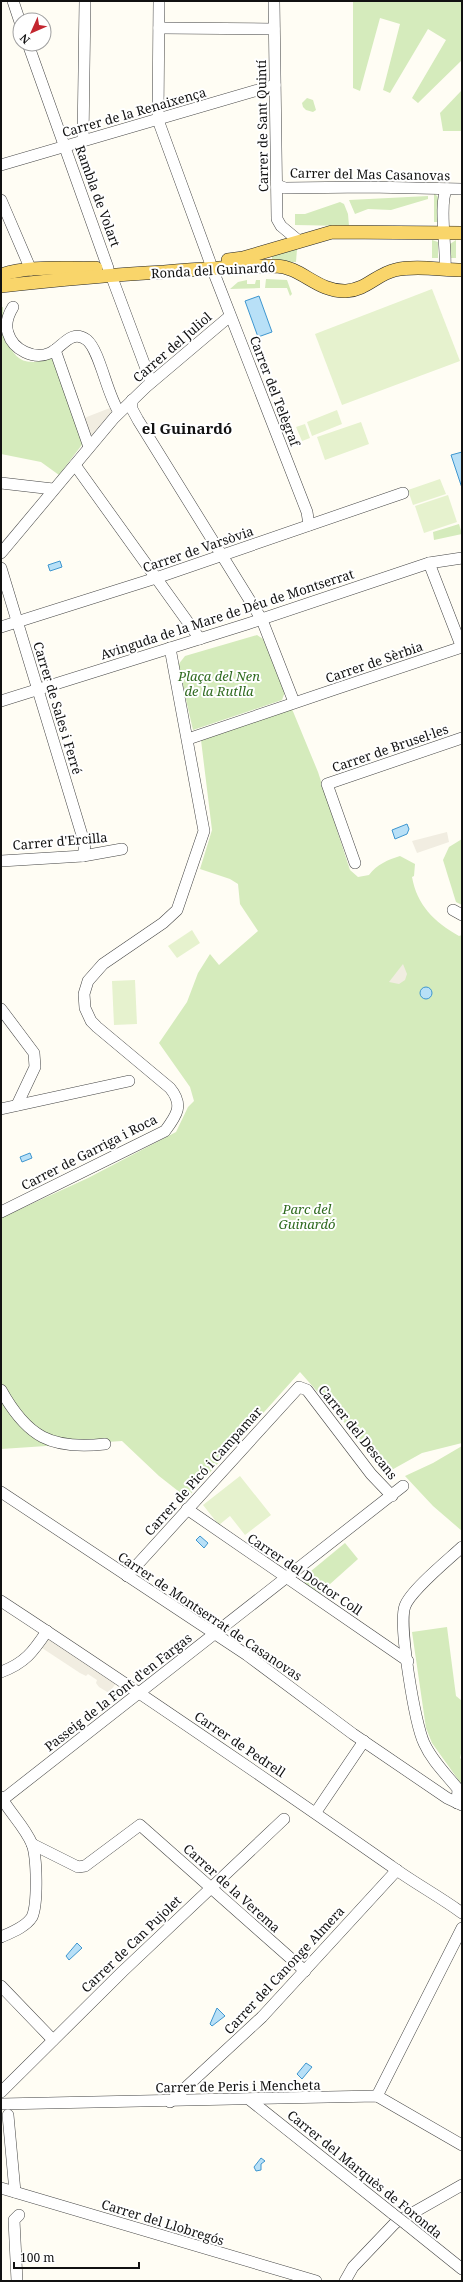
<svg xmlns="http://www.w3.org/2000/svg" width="463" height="2282" font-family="'Noto Serif',serif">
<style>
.green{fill:#d5ebbc}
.pitch{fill:#e6f2ce}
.plaza{fill:#f1ede1}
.water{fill:#b8e0f7;stroke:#3e96cf}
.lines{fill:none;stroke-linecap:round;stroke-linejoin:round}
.minor-casing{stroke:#444;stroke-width:12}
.major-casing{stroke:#222;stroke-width:14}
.minor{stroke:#fff;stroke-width:11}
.major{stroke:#f9d56a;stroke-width:13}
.minor-bridge-casing{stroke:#444;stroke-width:12;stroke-linecap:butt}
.minor-bridge{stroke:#fff;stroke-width:11}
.labels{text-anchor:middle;stroke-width:4;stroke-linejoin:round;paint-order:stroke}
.street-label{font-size:13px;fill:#111;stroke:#fff}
.park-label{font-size:13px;font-style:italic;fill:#2f6a1f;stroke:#fff}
.quarter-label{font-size:15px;font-weight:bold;fill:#111;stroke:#fff}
</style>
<rect width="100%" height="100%" fill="#fffdf4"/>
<g class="green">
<path d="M 353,1 L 462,1 L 462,60 L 418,103 L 412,98 L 446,40 L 428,29 L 390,93 L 383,90 L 400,24 L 380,18 L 360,91 L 353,88 Z"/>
<path d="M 462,90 L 462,131 L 443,131 L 440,113 Z"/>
<path d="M 307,98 L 313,100 L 316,110 L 313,112 L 306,110 L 303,107 L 302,103 Z"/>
<path d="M 434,193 L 438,197 L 438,222 L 434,222 Z"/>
<path d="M 428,196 L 428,199 L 391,210 L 368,209 L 355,214 L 349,200 Z"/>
<path d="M 340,202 L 344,204 L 348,214 L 349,226 L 295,225 L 295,214 L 305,214 Z"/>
<path d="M 432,240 L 438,242 L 438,258 L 432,258 Z"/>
<path d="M 456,240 L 456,258 L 450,258 L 450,244 Z"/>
<path d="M 297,249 L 296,262 L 272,262 L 272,256 Z"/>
<path d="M 266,279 L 287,280 L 292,294 L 290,296 L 287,288 L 265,288 Z"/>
<path d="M 247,280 L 247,284 L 255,284 L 256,280 L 260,280 L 260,288 L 230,289 L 238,282 Z"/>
<path d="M 1,307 L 3,307 C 4,326 6,363 33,362 C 40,362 48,358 55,356 L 84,442 L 59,475 L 41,462 L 1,454 Z"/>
<path d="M 459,524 L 462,534 L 434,540 L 433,532 Z"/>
<path d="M 257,635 L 263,639 L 285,692 L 282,700 L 193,730 L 178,665 L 185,656 Z"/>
<path d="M 292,709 L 318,772 L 350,870 L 358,877 L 369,875 C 377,864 388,860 400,856 L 415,864 L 414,876 L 412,877 C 417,905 434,922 459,936 L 462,935 L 462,1443 L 422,1453 L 388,1472 L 300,1372 L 187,1498 L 159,1476 L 122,1441 L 1,1449 L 1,1218 L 88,1178 L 176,1132 L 188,1107 L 194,1101 L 190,1087 L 159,1043 L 187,1002 L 198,973 L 210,954 L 219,965 L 258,931 L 240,904 L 238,884 L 230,879 L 200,869 L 212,830 L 201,740 Z"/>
<path d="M 462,839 L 462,905 L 456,902 L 443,860 L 449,847 Z"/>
<path d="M 462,1446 L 462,1531 L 433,1506 L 405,1476 L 433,1463 Z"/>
<path d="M 345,1543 L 358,1559 L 320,1593 L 304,1583 L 305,1576 Z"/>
<path d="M 447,1627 L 456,1696 L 462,1701 L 462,1749 L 460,1758 L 462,1760 L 462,1785 L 432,1743 L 426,1728 L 412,1632 Z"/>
</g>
<g class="pitch">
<path d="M 432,289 L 460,361 L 342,405 L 315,334 Z"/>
<path d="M 337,410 L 342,424 L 312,436 L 307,422 Z"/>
<path d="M 361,422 L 369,444 L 325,460 L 317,437 Z"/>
<path d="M 305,424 L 310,438 L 302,441 L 296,427 Z"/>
<path d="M 440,479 L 446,494 L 413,505 L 408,490 Z"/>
<path d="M 448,495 L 457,522 L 424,533 L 415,506 Z"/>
<path d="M 192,930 L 200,943 L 177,958 L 168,946 Z"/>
<path d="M 135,980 L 137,1024 L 114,1025 L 112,981 Z"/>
<path d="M 240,1476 L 271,1515 L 245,1535 L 230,1516 L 219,1525 L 203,1505 Z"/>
</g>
<g class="plaza">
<path d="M 115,406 L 119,412 L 89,447 L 79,420 Z"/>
<path d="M 447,832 L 449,842 L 417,853 L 412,841 Z"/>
<path d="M 403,964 L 407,974 L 405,980 L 399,984 L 389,982 Z"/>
<path d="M 50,1637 L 116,1683 L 109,1693 L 99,1687 L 96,1683 L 97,1680 L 88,1674 L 86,1676 L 80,1673 L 42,1648 Z"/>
</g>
<g class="water">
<path d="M 259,296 L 272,332 L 258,337 L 245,301 Z"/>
<path d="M 462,452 L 462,488 L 451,455 Z"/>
<path d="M 60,561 L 62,567 L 50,571 L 48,565 Z"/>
<path d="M 407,824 L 409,829 L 407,834 L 395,839 L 392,830 Z"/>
<circle cx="426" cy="993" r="6"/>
<path d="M 30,1153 L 32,1158 L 22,1162 L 20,1157 Z"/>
<path d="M 200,1536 L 208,1543 L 204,1548 L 196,1540 Z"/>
<path d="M 77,1943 L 82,1948 L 69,1960 L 66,1956 Z"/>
<path d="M 217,2008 L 225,2016 L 212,2026 L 210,2024 Z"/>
<path d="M 306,2063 L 312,2067 L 302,2079 L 297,2074 Z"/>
<path d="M 261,2158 L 265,2161 L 261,2164 L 261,2170 L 256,2171 L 254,2167 Z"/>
</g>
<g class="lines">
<g class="minor-casing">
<g id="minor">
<path d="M 13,1 L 20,22"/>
<path d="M 159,1 L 158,120 L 210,262"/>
<path d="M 274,1 L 277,219 L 281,226 L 299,241"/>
<path d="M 159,28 L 274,29"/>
<path d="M 28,44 L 108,268"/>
<path d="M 83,141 L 85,1"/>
<path d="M 1,165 L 275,85"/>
<path d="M 277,185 L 285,188 L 368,187 L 462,189"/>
<path d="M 1,200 L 31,270"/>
<path d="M 212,268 L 307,512 L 309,525"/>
<path d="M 445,269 C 447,251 438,201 447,189"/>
<path d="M 111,275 L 151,382"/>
<path d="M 13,307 C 8,315 5,324 8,333 C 13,350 34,360 50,353 C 62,348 71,328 87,340 C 100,351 107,395 119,412"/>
<path d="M 55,350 L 89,447"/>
<path d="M 132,400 L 132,409 L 138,420 L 262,620 L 294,702"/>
<path d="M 75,465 L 200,639"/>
<path d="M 1,483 L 53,489"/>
<path d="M 1,553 L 114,418 L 146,387 L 230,316"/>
<path d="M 429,563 L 462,648"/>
<path d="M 1,568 L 85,845 L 83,856"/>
<path d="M 1,627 L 156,578 L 403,493"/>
<path d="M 1,701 L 247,624 L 429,563 L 462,558"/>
<path d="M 188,739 C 280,708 370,677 462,647"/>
<path d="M 1,861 L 83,856 L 122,849"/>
<path d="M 355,863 L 327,784 L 462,738"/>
<path d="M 453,910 L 462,915"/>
<path d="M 1,1009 L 34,1053 L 35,1067 L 17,1105"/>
<path d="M 1,1109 L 129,1081"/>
<path d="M 1,1212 L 165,1131 C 177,1115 184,1105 170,1088 L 97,1027 L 91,1021 L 85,1008 L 84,994 L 88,981 L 103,964 L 163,923 L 177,910 L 204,831 L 170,648"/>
<path d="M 1,1390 C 27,1437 51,1450 105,1444"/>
<path d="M 1,1492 L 247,1655 L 353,1734 L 447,1798 L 462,1805"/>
<path d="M 187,1509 L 408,1661"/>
<path d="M 127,1576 L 299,1387 L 307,1390 L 371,1474 L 392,1496"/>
<path d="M 1,1601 C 132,1687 262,1776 391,1866 C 414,1883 439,1896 462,1913"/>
<path d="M 1,1672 C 25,1663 33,1652 47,1631"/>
<path d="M 1,1797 C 10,1813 25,1827 32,1844 C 37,1857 38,1904 32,1917 C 26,1927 10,1933 1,1937"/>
<path d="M 1,1801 L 403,1486"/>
<path d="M 457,1803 L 458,1789 C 446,1774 432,1761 424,1743 C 415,1724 398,1624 405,1606 C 411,1590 448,1560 462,1547"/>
<path d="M 316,1812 L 364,1741"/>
<path d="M 32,1844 L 78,1867 L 85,1866 L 140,1825 L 305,1971"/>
<path d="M 1,1986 L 53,2040"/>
<path d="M 1,2092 L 122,1972 L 284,1819"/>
<path d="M 377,2096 L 462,1928"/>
<path d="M 250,2100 L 393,2214"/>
<path d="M 170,2102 L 262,2017 L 397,1870"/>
<path d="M 1,2104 L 377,2096 L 462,2145"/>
<path d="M 8,2115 L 15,2192"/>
<path d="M 1,2188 L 316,2281"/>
<path d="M 406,2224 L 462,2269"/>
<path d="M 17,2281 L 14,2220 L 19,2215"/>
<path d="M 345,2281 L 353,2267 L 395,2223 L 462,2185"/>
</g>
</g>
<g class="major-casing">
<g id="major">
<path d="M 228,260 L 243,258 L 332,232 L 462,233"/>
<path d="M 1,275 C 28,265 68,269 96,268"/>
<path d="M 1,286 C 55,280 109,275 164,272 C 201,269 239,266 276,266 C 302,267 317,292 346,291 C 366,290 377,274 395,270 C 416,265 441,270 462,270"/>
</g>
</g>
<use href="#minor" class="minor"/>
<use href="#major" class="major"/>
<g class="minor-bridge-casing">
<path id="minor-bridge" d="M 393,2214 L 406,2224"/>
</g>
<use href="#minor-bridge" class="minor-bridge"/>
</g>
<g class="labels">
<g class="street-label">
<text transform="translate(134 112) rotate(-16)" y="5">Carrer de la Renaixença</text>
<text transform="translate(262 126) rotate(-91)" y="5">Carrer de Sant Quintí</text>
<text transform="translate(370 174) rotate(1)" y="5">Carrer del Mas Casanovas</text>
<text transform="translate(98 196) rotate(70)" y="5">Rambla de Volart</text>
<text transform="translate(213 270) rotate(-3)" y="5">Ronda del Guinardó</text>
<text transform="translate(172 347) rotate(-41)" y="5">Carrer del Juliol</text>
<text transform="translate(275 391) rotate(69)" y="5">Carrer del Telègraf</text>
<text transform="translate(198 549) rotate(-19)" y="5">Carrer de Varsòvia</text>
<text transform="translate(227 614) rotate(-18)" y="5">Avinguda de la Mare de Déu de Montserrat</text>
<text transform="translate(374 662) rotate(-19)" y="5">Carrer de Sèrbia</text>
<text transform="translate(58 708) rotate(73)" y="5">Carrer de Sales i Ferré</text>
<text transform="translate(390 748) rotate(-19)" y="5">Carrer de Brusel·les</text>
<text transform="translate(60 841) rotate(-5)" y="5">Carrer d'Ercilla</text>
<text transform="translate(89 1152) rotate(-27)" y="5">Carrer de Garriga i Roca</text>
<text transform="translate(358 1432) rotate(51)" y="5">Carrer del Descans</text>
<text transform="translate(203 1471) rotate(-48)" y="5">Carrer de Picó i Campamar</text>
<text transform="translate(305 1574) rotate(34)" y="5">Carrer del Doctor Coll</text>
<text transform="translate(210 1616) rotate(34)" y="5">Carrer de Montserrat de Casanovas</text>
<text transform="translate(118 1692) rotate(-38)" y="5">Passeig de la Font d'en Fargas</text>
<text transform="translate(240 1744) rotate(34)" y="5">Carrer de Pedrell</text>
<text transform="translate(232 1888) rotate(42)" y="5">Carrer de la Verema</text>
<text transform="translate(131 1944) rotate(-44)" y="5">Carrer de Can Pujolet</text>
<text transform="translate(284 1970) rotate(-47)" y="5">Carrer del Canonge Almera</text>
<text transform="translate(238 2086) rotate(-1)" y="5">Carrer de Peris i Mencheta</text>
<text transform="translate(365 2174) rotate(39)" y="5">Carrer del Marquès de Foronda</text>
<text transform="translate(163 2222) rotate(17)" y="5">Carrer del Llobregós</text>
</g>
<g class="park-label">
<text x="219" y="681">Plaça del Nen<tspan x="219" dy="15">de la Rutlla</tspan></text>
<text x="307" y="1214">Parc del<tspan x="307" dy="15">Guinardó</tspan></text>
</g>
<g class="quarter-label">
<text x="187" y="434">el Guinardó</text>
</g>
</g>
<rect width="463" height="2282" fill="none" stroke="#111111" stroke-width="4"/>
<g transform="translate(32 32) rotate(225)"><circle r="19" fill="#ffffff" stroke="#a0a0a0"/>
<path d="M0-3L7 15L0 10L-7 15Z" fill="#c3262f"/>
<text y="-6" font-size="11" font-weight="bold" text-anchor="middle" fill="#111111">N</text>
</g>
<path d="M14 2262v6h125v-6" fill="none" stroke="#111111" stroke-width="2"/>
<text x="20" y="2262" font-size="12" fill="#111111" stroke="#ffffff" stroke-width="3" paint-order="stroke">100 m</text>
</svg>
